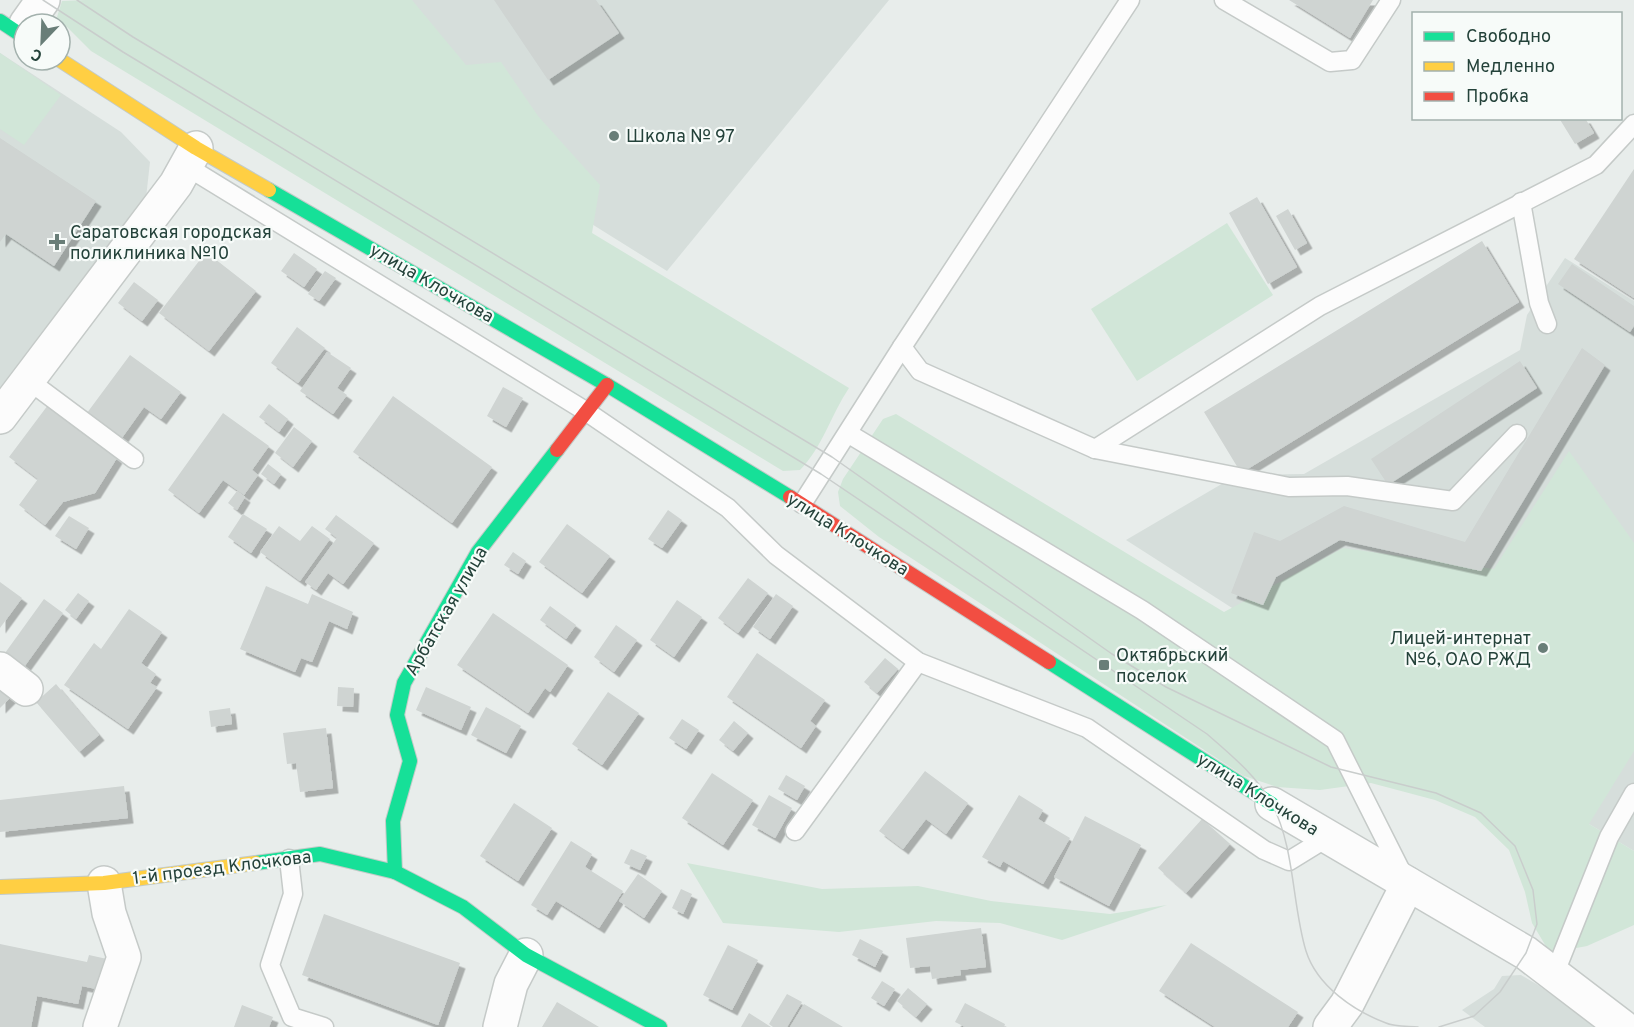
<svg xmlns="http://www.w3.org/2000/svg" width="1634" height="1027" font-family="Overpass,sans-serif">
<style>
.built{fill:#d6dedb}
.green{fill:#d1e6d8}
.building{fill:#cfd4d2;filter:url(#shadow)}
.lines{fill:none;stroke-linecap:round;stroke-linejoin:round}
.lane-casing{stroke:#c5cac8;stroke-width:21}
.street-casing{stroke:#c5cac8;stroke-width:36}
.fast-casing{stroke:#c3cbc8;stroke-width:16}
.slow-casing{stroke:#c3cbc8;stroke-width:16}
.jam-casing{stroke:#c3cbc8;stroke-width:16}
.lane{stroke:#fcfcfc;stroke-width:18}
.street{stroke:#fcfcfc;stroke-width:33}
.fast{stroke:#16e098;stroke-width:14}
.slow{stroke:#ffcf43;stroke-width:14}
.jam{stroke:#f24e42;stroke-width:14}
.tram{stroke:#c9cdcc;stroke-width:1.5}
.poi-dot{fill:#697e78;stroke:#f7fbf9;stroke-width:2}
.labels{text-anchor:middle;stroke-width:4.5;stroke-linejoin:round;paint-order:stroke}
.poi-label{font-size:18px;fill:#24423a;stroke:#f7fbf9;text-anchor:start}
.street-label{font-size:18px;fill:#24423a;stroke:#f7fbf9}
</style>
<defs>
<filter id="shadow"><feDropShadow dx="5.5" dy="5.5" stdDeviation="0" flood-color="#0004"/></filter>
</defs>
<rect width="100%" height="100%" fill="#e8edeb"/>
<g class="built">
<path d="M 233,0 L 889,0 L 667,271 Z"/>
<path d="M 0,53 L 121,132 L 150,162 L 146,198 L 0,396 Z"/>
<path d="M 1565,258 L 1634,301 L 1634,851 L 1268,631 L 1126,540 L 1237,475 L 1304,474 L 1520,350 L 1527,315 Z"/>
<path d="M 1521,975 L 1538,985 L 1597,1027 L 1485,1027 L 1462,1010 L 1494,989 L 1502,976 Z"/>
</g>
<g class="green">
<path d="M 86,0 L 412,0 L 466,65 L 501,62 L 538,116 L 600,185 L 592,233 L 849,388 C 831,415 822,448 800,470 L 783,471 L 91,51 L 57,17 L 62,1 Z"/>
<path d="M 0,53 L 61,95 L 24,145 L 0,129 Z"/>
<path d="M 1227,223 L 1273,295 L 1137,381 L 1091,309 Z"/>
<path d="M 896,414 L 1224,612 L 1343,548 L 1494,569 L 1569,451 L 1634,543 L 1634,751 L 1589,824 L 1634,851 L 1634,925 L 1587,946 L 1550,953 L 1532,923 L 1525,892 L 1509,850 L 1475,817 L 1435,800 L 1371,783 L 1320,790 L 1277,787 L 1244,776 L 879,537 L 840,506 L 838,492 L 843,479 L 883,419 Z"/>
<path d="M 687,863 L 822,889 L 918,886 L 991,901 L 1110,914 L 1167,905 L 1062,940 L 1000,923 L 936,921 L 839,932 L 723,923 Z"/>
</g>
<g class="building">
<path d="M 494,0 L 596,0 L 619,33 L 548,80 Z"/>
<path d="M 1289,0 L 1373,0 L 1350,38 Z"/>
<path d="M 1559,118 L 1585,118 L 1594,133 L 1575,144 Z"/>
<path d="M 0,138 L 96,201 L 54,266 L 6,234 L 0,242 Z"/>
<path d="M 1634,169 L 1634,298 L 1574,259 Z"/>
<path d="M 1257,197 L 1297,267 L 1268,284 L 1229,213 Z"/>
<path d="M 1288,209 L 1307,243 L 1295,250 L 1276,216 Z"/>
<path d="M 1482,241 L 1519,302 L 1241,473 L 1204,412 Z"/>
<path d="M 206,252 L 256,291 L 209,351 L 159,313 Z"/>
<path d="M 294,253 L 317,269 L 304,287 L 281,271 Z"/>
<path d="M 1572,264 L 1634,306 L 1634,326 L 1630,332 L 1558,284 Z"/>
<path d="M 325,271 L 336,278 L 319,301 L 308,294 Z"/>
<path d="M 134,282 L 158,300 L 142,321 L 118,303 Z"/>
<path d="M 297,327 L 325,348 L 298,383 L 271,363 Z"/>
<path d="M 1582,348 L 1605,365 L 1481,571 L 1340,540 L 1276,577 L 1263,605 L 1231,593 L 1254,532 L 1280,541 L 1344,506 L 1465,542 Z"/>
<path d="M 327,352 L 351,368 L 337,388 L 347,395 L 333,414 L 300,391 Z"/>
<path d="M 130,355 L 181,392 L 161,419 L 144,407 L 119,442 L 84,417 Z"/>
<path d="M 1520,361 L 1537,388 L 1388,485 L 1371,459 Z"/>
<path d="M 503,387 L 523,398 L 506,427 L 487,416 Z"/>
<path d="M 393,396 L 492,467 L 452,523 L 353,452 Z"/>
<path d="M 269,404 L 288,419 L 279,432 L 259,417 Z"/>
<path d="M 48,405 L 117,458 L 95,493 L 63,502 L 45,525 L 19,505 L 38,479 L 9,457 Z"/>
<path d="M 223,413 L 269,446 L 252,470 L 258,475 L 244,495 L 223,480 L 199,513 L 168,490 Z"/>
<path d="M 294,427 L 312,441 L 293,467 L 275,453 Z"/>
<path d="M 268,464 L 281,474 L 274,484 L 261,474 Z"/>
<path d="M 237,491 L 245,497 L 237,510 L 228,503 Z"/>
<path d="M 668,510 L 682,520 L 662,548 L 648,539 Z"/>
<path d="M 243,514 L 267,529 L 251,553 L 228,537 Z"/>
<path d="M 336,515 L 374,543 L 343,584 L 328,573 L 316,590 L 305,582 L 337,538 L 325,529 Z"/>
<path d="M 69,516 L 89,528 L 76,549 L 55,536 Z"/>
<path d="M 567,524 L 610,556 L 582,593 L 539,562 Z"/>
<path d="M 279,526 L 300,541 L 312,526 L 330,539 L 300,581 L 260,552 Z"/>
<path d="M 513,552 L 526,561 L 518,574 L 504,565 Z"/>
<path d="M 748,578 L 768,593 L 738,633 L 718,618 Z"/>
<path d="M 0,582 L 22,598 L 0,628 Z"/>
<path d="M 266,586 L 308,604 L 312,594 L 353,612 L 347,629 L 329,621 L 312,662 L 301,658 L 295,672 L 240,649 Z"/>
<path d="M 78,593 L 89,601 L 76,619 L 65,610 Z"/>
<path d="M 776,594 L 793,606 L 770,639 L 753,627 Z"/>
<path d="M 44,599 L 63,613 L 24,667 L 5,653 Z"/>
<path d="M 677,600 L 702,617 L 674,657 L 650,640 Z"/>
<path d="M 550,606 L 576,625 L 566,639 L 540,620 Z"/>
<path d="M 129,609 L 162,632 L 141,663 L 156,674 L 150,683 L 157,687 L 128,729 L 64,685 L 94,643 L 101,649 Z"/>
<path d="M 493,613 L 568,665 L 550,692 L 545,688 L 528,713 L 457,665 Z"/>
<path d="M 616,625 L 637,640 L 614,672 L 594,657 Z"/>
<path d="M 757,653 L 825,700 L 810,721 L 816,726 L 801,748 L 727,697 Z"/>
<path d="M 885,658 L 898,669 L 877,693 L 864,682 Z"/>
<path d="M 56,684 L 99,735 L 79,752 L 36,702 Z"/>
<path d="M 0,685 L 11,697 L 0,708 Z"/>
<path d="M 338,687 L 354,688 L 353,707 L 337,706 Z"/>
<path d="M 426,687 L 471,707 L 461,730 L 416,710 Z"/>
<path d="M 608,692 L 639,713 L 602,765 L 572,744 Z"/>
<path d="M 486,707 L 521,726 L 506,753 L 471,735 Z"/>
<path d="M 230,708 L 232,724 L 211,727 L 209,711 Z"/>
<path d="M 682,719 L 699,730 L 686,749 L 669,738 Z"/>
<path d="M 734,721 L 748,733 L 733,751 L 719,740 Z"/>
<path d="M 326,728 L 333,788 L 300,792 L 296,763 L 287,764 L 283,733 Z"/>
<path d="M 925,771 L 968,803 L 946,834 L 926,819 L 903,849 L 879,831 Z"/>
<path d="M 712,773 L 753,800 L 723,845 L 682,818 Z"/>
<path d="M 786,775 L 805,786 L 797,800 L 778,789 Z"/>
<path d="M 124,786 L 128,818 L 0,832 L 0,800 Z"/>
<path d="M 769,795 L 792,808 L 775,838 L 752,825 Z"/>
<path d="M 1019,795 L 1043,810 L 1038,819 L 1070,838 L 1043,884 L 1003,861 L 1000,867 L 982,857 Z"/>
<path d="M 514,803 L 552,828 L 518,881 L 480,856 Z"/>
<path d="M 1085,816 L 1141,845 L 1109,906 L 1054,877 Z"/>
<path d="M 1202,819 L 1230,844 L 1186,893 L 1158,868 Z"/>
<path d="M 571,841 L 592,854 L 585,867 L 623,891 L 599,928 L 556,901 L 547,915 L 531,905 Z"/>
<path d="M 631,849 L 647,856 L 640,870 L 624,863 Z"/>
<path d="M 638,874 L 662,891 L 644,918 L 619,901 Z"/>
<path d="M 681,889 L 692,894 L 683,914 L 672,908 Z"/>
<path d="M 324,914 L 460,963 L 438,1025 L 302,975 Z"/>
<path d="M 981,928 L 986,967 L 960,970 L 961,975 L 932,979 L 930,966 L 910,968 L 906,938 Z"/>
<path d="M 860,939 L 883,951 L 875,967 L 852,955 Z"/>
<path d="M 1191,943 L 1298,1012 L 1288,1027 L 1215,1027 L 1159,991 Z"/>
<path d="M 0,944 L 87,962 L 89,955 L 107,959 L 101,990 L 82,986 L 78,1004 L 37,996 L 31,1027 L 0,1027 Z"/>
<path d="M 728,945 L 758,960 L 732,1010 L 703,995 Z"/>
<path d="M 882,981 L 895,989 L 884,1006 L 871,998 Z"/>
<path d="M 908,988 L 927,1004 L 916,1017 L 897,1001 Z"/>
<path d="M 787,994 L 802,1002 L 787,1027 L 773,1027 L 769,1024 Z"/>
<path d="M 557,1002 L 599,1027 L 542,1027 Z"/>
<path d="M 965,1003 L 1005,1024 L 1004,1027 L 965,1027 L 955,1022 Z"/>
<path d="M 804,1004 L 843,1027 L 790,1027 Z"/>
<path d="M 242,1005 L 273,1017 L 269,1027 L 234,1027 Z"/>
<path d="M 749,1013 L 771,1027 L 741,1027 Z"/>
</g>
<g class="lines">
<g class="lane-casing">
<g id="lane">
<path d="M 1224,0 L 1330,62 L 1352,60 L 1391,0"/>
<path d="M 186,166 L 587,412 L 728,508 L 776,555 L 918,662 L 1087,728 L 1264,850 L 1289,861 L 1328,837"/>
<path d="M 1521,202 L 1539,303 L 1547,324"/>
<path d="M 902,347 L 920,371 L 1095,449 L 1320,306 L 1596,165 L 1634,124"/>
<path d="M 28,380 L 134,459"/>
<path d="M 849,434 L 1142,610 L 1335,740 L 1404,877"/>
<path d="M 1095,449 L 1289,487 L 1347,486 L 1453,501 L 1517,434"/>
<path d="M 802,504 L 902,347 L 1130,0"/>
<path d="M 795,831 L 918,662"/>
<path d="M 289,859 L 293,894 L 270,965 L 292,1017 L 324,1027"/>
<path d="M 1554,975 L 1609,837 L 1634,793"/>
</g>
</g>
<g class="street-casing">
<g id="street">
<path d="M 26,24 L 43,0"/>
<path d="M 0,417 L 176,184 L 196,148"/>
<path d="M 0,669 L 26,689"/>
<path d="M 1272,804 L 1526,953 L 1623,1027"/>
<path d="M 100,1027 L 124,957 L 109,913 L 104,883"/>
<path d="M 500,1027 L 511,984 L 526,955"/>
<path d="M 1330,1027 L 1347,1004 L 1408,884"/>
</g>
</g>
<g class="fast-casing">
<g id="fast">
<path d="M 0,21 L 24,37"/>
<path d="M 269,190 L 607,385 L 790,497"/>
<path d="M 1049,662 L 1272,804"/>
<path d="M 256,863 L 320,854 L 395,872 L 463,907 L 526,955 L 660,1027"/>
<path d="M 395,872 L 393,821 L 410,761 L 397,715 L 404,683 L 478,552 L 557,450"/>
</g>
</g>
<g class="slow-casing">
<g id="slow">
<path d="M 60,60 L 196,148 L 269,190"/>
<path d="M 0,887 L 104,883 L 256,863"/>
</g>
</g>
<g class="jam-casing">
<g id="jam">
<path d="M 557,450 L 607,385"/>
<path d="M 790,497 L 1049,662"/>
</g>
</g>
<use href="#lane" class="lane"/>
<use href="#street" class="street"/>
<use href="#fast" class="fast"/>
<use href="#slow" class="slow"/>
<use href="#jam" class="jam"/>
<g class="tram">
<path d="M 43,0 L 123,52 L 821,474 L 1207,734 C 1230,754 1257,776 1272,804 C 1295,848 1292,905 1306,951 C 1317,986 1354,1011 1386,1023 C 1395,1027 1408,1026 1418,1027"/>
<path d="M 77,0 L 133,37 L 832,457 L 1112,654 L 1166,687 L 1331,767 L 1436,793 L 1481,813 L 1515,846 L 1533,890 L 1537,924 L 1526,953 L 1500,992 L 1474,1016 L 1439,1027"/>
</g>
</g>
<g class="poi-dot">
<circle cx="614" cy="136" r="6"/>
<path d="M54 233h6v6h6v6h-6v6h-6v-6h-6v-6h6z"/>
<circle cx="1543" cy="648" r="6"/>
<rect x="1098" y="659" width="12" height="12" rx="3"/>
</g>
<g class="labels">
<g class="poi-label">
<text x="626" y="142">Школа № 97</text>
<text x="70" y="238">Саратовская городская<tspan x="70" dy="21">поликлиника №10</tspan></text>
<text x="1531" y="644" text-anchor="end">Лицей-интернат<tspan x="1531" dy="21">№6, ОАО РЖД</tspan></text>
<text x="1116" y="661">Октябрьский<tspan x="1116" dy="21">поселок</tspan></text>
</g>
<g class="street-label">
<text transform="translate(432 283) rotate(30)" y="6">улица Клочкова</text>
<text transform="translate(848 534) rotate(32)" y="6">улица Клочкова</text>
<text transform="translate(446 611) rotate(-60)" y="6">Арбатская улица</text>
<text transform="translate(1258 794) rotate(32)" y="6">улица Клочкова</text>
<text transform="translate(222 867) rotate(-7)" y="6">1-й проезд Клочкова</text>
</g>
</g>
<rect x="1412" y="12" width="210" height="108" fill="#f7fbf9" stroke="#a3b1ad" stroke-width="1.5"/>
<rect x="1424" y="32" width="30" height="9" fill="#16e098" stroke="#a3b1ad" stroke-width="1.5"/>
<text x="1466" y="42" font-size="18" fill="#24423a">Свободно</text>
<rect x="1424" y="62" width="30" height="9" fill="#ffcf43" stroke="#a3b1ad" stroke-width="1.5"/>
<text x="1466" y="72" font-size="18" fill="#24423a">Медленно</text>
<rect x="1424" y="92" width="30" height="9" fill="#f24e42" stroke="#a3b1ad" stroke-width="1.5"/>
<text x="1466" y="102" font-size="18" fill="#24423a">Пробка</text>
<g transform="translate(42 42) rotate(203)"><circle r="28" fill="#f7fbf9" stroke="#a3b1ad" stroke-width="1.5"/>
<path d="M0-4.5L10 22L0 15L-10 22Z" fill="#697e78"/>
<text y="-9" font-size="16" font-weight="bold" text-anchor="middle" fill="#24423a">С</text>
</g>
</svg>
